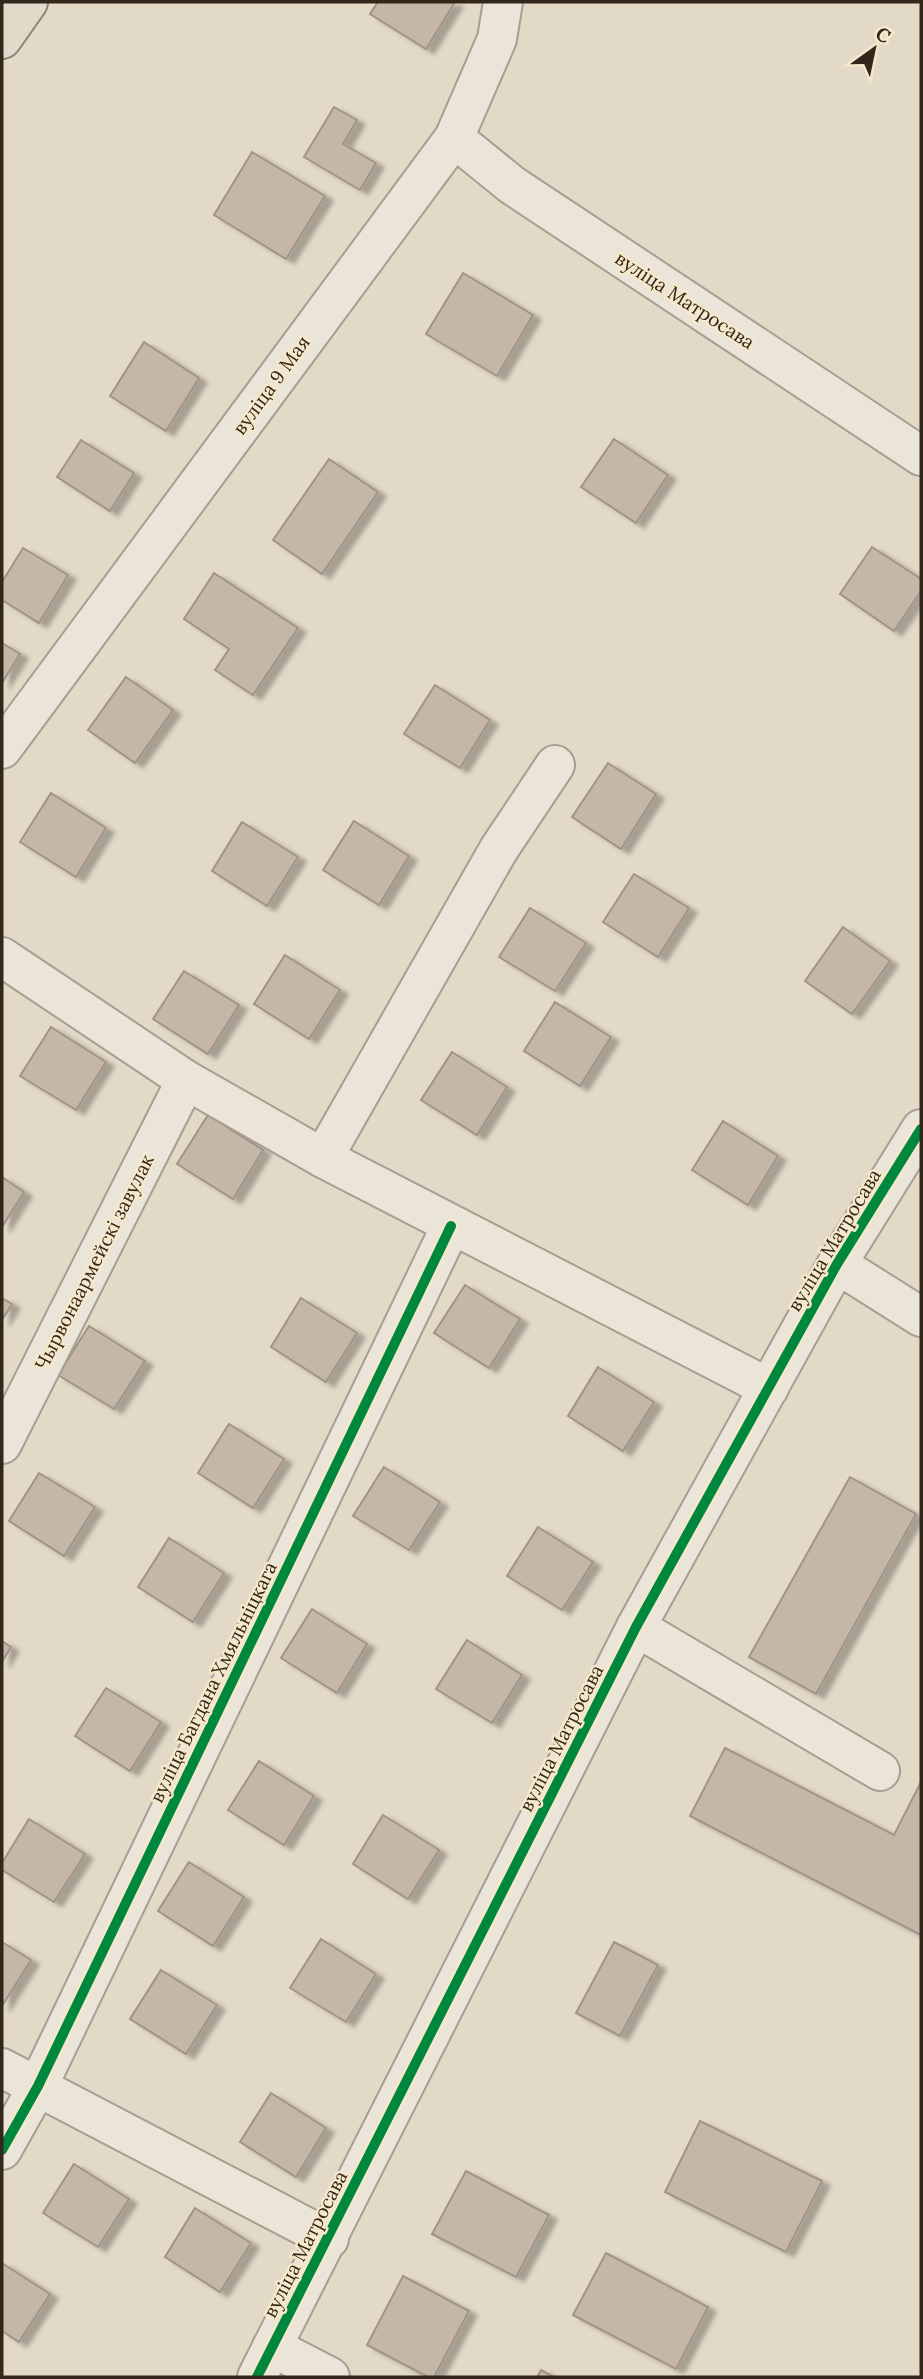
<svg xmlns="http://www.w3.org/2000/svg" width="923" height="2379" font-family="Lora,serif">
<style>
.building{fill:#c5b7a8;stroke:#a19487;stroke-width:2;filter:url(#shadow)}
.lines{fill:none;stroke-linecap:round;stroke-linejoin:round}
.minor-casing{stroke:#a69e91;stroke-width:42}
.major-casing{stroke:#8c8378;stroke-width:42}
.minor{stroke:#eae4d9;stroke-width:38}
.major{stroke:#e1daca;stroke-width:38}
.cycleway-casing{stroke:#f5e8cb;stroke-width:15}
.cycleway{stroke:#00873e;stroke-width:10}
.labels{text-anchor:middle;stroke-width:5;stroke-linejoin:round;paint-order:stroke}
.street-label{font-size:19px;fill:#33261b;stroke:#f5e8cb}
</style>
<defs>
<filter id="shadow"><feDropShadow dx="8" dy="4.5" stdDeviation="2" flood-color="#0004"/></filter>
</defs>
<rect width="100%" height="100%" fill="#e2d9c7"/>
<g class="building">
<path d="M 378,2 L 455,2 L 426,49 L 370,14 Z"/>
<path d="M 334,107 L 357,120 L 343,144 L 376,163 L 360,190 L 304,157 Z"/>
<path d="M 252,152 L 325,196 L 286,259 L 214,215 Z"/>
<path d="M 463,273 L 533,315 L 497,376 L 426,334 Z"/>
<path d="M 144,342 L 199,378 L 166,431 L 110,396 Z"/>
<path d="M 614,439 L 668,475 L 636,523 L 581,487 Z"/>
<path d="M 81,440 L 134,473 L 110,511 L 57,477 Z"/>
<path d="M 329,459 L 378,492 L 322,574 L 273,540 Z"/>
<path d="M 872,547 L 921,579 L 921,591 L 894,631 L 840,594 Z"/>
<path d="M 23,548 L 68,575 L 39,623 L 2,600 L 2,582 Z"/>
<path d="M 214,573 L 298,628 L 253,695 L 215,670 L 229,649 L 184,619 Z"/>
<path d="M 2,643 L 20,654 L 2,683 Z"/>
<path d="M 126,677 L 173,710 L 135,763 L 88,730 Z"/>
<path d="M 435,685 L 490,720 L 460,768 L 404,734 Z"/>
<path d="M 608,763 L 656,794 L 621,849 L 572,817 Z"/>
<path d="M 51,793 L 106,828 L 76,877 L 20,842 Z"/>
<path d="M 354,821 L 409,856 L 379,905 L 323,870 Z"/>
<path d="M 242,822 L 298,857 L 267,906 L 212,871 Z"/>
<path d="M 634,874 L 689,908 L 658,957 L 603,922 Z"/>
<path d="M 530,908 L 586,943 L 555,991 L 499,957 Z"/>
<path d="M 843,927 L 890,961 L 852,1014 L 805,981 Z"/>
<path d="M 285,955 L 340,990 L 309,1039 L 254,1004 Z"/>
<path d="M 184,971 L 239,1005 L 208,1054 L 153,1019 Z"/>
<path d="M 555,1002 L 611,1037 L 580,1086 L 524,1051 Z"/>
<path d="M 51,1027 L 106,1062 L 76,1110 L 20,1076 Z"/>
<path d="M 452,1052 L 507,1087 L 477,1135 L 421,1100 Z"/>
<path d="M 208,1115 L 263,1150 L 233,1199 L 177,1164 Z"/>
<path d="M 723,1121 L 778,1156 L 748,1205 L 692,1170 Z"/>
<path d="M 2,1177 L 24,1192 L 2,1227 Z"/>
<path d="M 465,1285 L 520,1319 L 489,1368 L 434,1333 Z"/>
<path d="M 2,1298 L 12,1304 L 2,1320 Z"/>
<path d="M 301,1298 L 357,1333 L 326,1382 L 271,1347 Z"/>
<path d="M 89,1326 L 145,1361 L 114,1409 L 58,1375 Z"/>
<path d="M 598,1367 L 654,1402 L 623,1451 L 568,1416 Z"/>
<path d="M 229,1424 L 284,1459 L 253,1508 L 198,1473 Z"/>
<path d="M 384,1467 L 440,1502 L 409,1550 L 353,1516 Z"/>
<path d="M 39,1473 L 95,1507 L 64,1556 L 9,1521 Z"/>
<path d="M 850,1477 L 916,1514 L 816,1694 L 749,1657 Z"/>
<path d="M 538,1527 L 593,1562 L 562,1610 L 507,1576 Z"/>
<path d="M 169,1538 L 224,1573 L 193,1622 L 138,1587 Z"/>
<path d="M 312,1609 L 367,1644 L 337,1693 L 281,1658 Z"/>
<path d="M 467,1640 L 522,1675 L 492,1723 L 436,1689 Z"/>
<path d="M 2,1641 L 11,1647 L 2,1662 Z"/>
<path d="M 106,1688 L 161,1722 L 130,1771 L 75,1736 Z"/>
<path d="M 725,1748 L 894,1835 L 921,1782 L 921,1935 L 690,1816 Z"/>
<path d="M 259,1761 L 314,1796 L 284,1845 L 228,1810 Z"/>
<path d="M 383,1815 L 439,1850 L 408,1899 L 353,1864 Z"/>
<path d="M 29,1819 L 85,1854 L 54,1902 L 2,1870 L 2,1863 Z"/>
<path d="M 189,1862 L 244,1897 L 213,1946 L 158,1911 Z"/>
<path d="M 321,1939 L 376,1974 L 346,2022 L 290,1988 Z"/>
<path d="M 2,1942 L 31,1960 L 2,2006 Z"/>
<path d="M 614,1942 L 658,1965 L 620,2036 L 576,2013 Z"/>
<path d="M 161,1970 L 217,2005 L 186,2054 L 130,2019 Z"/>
<path d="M 271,2093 L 326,2128 L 296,2177 L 240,2142 Z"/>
<path d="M 700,2121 L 822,2181 L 786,2252 L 665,2192 Z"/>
<path d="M 74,2164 L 129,2199 L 98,2247 L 43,2213 Z"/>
<path d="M 466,2171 L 549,2215 L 516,2277 L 432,2234 Z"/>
<path d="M 195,2208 L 251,2243 L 220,2292 L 165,2257 Z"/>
<path d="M 606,2253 L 708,2307 L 676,2369 L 573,2315 Z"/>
<path d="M 2,2263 L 50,2294 L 19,2342 L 2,2331 Z"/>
<path d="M 403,2276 L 469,2311 L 434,2377 L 428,2377 L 367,2345 Z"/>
<path d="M 541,2370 L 554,2377 L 537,2377 Z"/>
</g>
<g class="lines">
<g class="minor-casing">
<g id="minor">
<path d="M 454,138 L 512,185 L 921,456"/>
<path d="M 2,749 L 454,138 L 497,39 L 503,2"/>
<path d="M 2,957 L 186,1080 L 323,1158 L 769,1388"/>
<path d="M 323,1158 L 499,849 L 555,765"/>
<path d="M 837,1264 L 921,1317"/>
<path d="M 2,1444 L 186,1080"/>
<path d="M 636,1627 L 880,1771"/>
<path d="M 2,2068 L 329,2239"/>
<path d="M 2,2150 L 38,2086 L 451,1226"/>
<path d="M 272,2347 L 330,2377"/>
<path d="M 257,2377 L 636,1627 L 837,1264 L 921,1129"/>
</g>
</g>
<g class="major-casing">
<path id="major" d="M 2,39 L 28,2"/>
</g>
<use href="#minor" class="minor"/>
<use href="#major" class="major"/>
<g class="cycleway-casing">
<g id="cycleway">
<path d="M 2,2150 L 38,2086 L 451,1226"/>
<path d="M 257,2377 L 636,1627 L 837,1264 L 921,1129"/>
</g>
</g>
<use href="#cycleway" class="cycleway"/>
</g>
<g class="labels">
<g class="street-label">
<text transform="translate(685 300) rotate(33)" y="7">вуліца Матросава</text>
<text transform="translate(271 385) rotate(-54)" y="7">вуліца 9 Мая</text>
<text transform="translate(834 1240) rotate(-59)" y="7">вуліца Матросава</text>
<text transform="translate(94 1262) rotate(-63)" y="7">Чырвонаармейскі завулак</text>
<text transform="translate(213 1682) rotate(-64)" y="7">вуліца Багдана Хмяльніцкага</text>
<text transform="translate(561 1738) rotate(-63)" y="7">вуліца Матросава</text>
<text transform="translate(305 2244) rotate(-63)" y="7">вуліца Матросава</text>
</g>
</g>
<rect width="923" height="2379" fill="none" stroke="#33261b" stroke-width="7"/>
<g transform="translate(874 49) rotate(33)" stroke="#f5e8cb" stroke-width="5" paint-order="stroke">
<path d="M0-5L12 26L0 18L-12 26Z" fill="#33261b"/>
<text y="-10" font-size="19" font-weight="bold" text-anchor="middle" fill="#33261b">С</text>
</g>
</svg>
